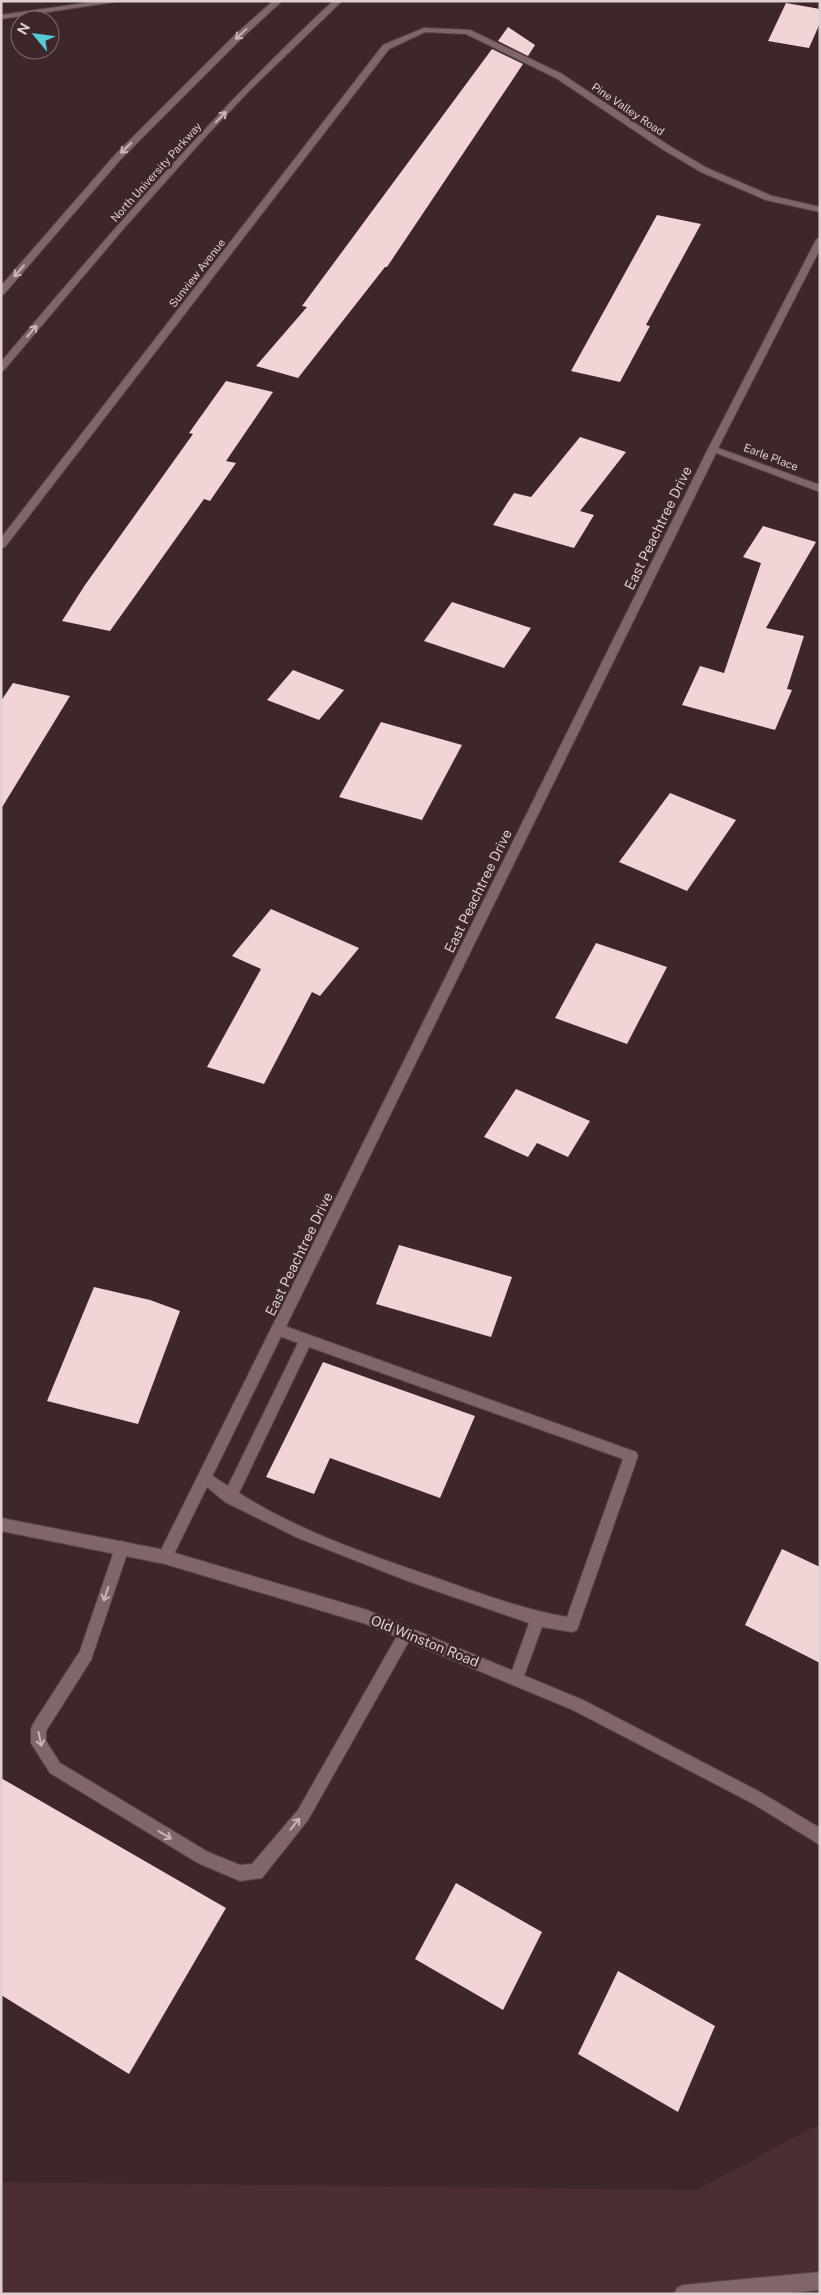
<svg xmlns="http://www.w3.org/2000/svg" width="821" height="2295" font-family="'Public Sans',sans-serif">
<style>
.built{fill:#4c2e32}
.building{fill:#f2d3d6}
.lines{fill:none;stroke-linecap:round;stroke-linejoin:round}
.service-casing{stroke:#584548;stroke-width:2}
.minor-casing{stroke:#584548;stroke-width:2}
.tertiary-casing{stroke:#584548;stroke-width:2}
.secondary-casing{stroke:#584548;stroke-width:2}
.service{fill:#816669;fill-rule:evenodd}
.minor{fill:#816669;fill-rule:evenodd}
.tertiary{fill:#816669;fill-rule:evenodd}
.secondary{fill:#816669;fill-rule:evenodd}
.oneway{stroke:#c8b5b7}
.labels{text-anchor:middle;stroke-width:5;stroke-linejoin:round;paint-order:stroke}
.far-street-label{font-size:11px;fill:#dfcfd1;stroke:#3e272a}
.street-label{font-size:14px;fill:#dfcfd1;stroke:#3e272a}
</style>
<rect width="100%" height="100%" fill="#3e272a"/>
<path class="built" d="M 820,2124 L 820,2294 L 1,2294 L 1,2182 L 697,2190 Z"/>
<g class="building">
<path d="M 786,3 L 820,9 L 820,23 L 809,48 L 768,41 Z"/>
<path d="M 508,27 L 535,45 L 528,56 L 498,41 Z"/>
<path d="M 492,49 L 523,64 L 387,267 L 385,267 L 298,378 L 256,366 L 307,307 L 302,306 Z"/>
<path d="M 657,215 L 701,224 L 646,325 L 650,326 L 620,382 L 571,371 Z"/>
<path d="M 226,381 L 273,392 L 226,461 L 236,463 L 210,501 L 204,499 L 110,631 L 62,621 L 85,585 L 193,434 L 189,433 Z"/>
<path d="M 580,437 L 626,452 L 580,511 L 594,515 L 574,548 L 493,525 L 514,493 L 531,497 Z"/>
<path d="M 763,526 L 816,542 L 766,628 L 804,636 L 787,689 L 792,690 L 775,730 L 682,705 L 700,666 L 724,673 L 761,563 L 743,557 Z"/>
<path d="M 452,602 L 531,628 L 504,668 L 424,641 Z"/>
<path d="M 293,670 L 344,690 L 319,720 L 267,700 Z"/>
<path d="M 13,683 L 70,696 L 1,809 L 1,701 Z"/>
<path d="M 381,722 L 462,745 L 422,820 L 339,797 Z"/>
<path d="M 670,793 L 736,820 L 687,891 L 619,862 Z"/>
<path d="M 271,909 L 359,948 L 320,996 L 312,992 L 264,1084 L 207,1067 L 261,969 L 232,956 Z"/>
<path d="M 596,943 L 667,967 L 627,1044 L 555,1018 Z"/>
<path d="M 516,1089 L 590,1121 L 568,1157 L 537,1143 L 528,1157 L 484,1137 Z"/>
<path d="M 399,1245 L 512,1277 L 491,1337 L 376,1304 Z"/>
<path d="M 94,1287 L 150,1300 L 180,1311 L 138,1424 L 47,1401 Z"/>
<path d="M 323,1362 L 475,1416 L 440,1498 L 330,1458 L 314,1494 L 266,1477 Z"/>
<path d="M 782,1549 L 820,1567 L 820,1663 L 745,1625 Z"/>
<path d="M 1,1778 L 226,1908 L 129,2074 L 1,1995 Z"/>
<path d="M 456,1883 L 542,1932 L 503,2010 L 415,1959 Z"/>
<path d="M 618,1971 L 715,2026 L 678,2112 L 578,2054 Z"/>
</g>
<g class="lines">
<g class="service-casing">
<g id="service">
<path d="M 279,1324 L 636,1452 L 638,1456 L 577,1630 L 572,1632 L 542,1627 L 521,1684 L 516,1686 L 511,1684 L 509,1679 L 529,1623 L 413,1583 L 298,1538 L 225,1502 L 200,1481 L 198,1477 L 200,1473 L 205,1471 L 228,1486 L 298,1343 L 274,1334 L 272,1330 L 274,1326 ZM 309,1347 L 623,1459 L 567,1617 C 520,1609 474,1591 428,1575 C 364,1553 297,1530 239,1493 Z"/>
<path d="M 122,1541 L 127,1543 L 129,1548 L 91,1660 L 46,1731 L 46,1741 L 60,1763 L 208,1852 L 240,1865 L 252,1864 L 298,1810 L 401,1629 L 406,1627 L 411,1629 L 413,1634 L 308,1820 L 262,1878 L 240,1881 L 198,1863 L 50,1773 L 31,1743 L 31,1729 L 33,1724 L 80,1651 L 115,1548 L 117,1543 Z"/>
<path d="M 820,2272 L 820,2290 L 777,2294 L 674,2294 L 677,2288 L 683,2285 Z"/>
</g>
</g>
<g class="minor-casing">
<g id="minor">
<path d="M 99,1 L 121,1 L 1,19 L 1,15 Z"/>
<path d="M 424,28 L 470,30 L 562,74 L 668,145 L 707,168 L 772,196 L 820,207 L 820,212 L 766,200 L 701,172 L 662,149 L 556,78 L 466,34 L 425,32 L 389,49 L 5,547 L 1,548 L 1,538 L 383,45 Z"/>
<path d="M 820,237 L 820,249 L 718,448 L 820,485 L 820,492 L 716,453 L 170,1562 L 165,1564 L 160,1562 L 158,1557 L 160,1552 L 708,449 L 816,240 Z"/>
</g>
</g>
<g class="tertiary-casing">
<path id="tertiary" d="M 1,1518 L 165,1550 L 367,1610 L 583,1700 L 760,1792 L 820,1828 L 820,1845 L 750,1802 L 573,1710 L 366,1624 L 165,1564 L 1,1531 Z"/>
</g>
<g class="secondary-casing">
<g id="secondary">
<path d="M 273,1 L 282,1 L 243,37 L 120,160 L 4,294 L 1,295 L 1,286 L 114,156 L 237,33 Z"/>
<path d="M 333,1 L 342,1 L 251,89 L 208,134 L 125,227 L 4,370 L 1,371 L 1,362 C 107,236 213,113 333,1 Z"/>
</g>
</g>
<use href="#service" class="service"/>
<use href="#minor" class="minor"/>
<use href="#tertiary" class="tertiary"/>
<use href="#secondary" class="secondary"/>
</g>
<defs><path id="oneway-shaft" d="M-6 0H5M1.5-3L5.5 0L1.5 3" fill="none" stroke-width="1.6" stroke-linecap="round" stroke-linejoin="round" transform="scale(1.25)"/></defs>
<g class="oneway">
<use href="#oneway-shaft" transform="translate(241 34) rotate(137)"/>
<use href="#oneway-shaft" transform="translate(221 117) rotate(-46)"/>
<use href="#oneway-shaft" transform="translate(126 148) rotate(135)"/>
<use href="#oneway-shaft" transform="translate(19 271) rotate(131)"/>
<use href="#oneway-shaft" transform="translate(32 331) rotate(-50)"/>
<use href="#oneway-shaft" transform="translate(106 1594) rotate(109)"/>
<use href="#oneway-shaft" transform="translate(40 1739) rotate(78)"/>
<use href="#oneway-shaft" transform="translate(295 1824) rotate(-51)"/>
<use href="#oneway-shaft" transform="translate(165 1835) rotate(31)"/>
</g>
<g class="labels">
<g class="far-street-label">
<text transform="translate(628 109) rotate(34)" y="4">Pine Valley Road</text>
<text transform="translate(156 172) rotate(-48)" y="4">North University Parkway</text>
<text transform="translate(197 273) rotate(-52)" y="4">Sunview Avenue</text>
<text transform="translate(771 457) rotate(21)" y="4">Earle Place</text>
</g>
<g class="street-label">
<text transform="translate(658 528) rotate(-64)" y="5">East Peachtree Drive</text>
<text transform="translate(478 891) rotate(-64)" y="5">East Peachtree Drive</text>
<text transform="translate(299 1254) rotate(-64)" y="5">East Peachtree Drive</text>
<text transform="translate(425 1641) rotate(22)" y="5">Old Winston Road</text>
</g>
</g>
<rect width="821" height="2295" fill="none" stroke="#dfcfd1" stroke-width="5"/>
<g transform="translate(35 35) rotate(299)"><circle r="24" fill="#3e272a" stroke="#7e6a6d"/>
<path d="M0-4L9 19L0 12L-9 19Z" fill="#52cbd9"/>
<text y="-8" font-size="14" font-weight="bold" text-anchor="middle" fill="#dfcfd1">N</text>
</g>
</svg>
